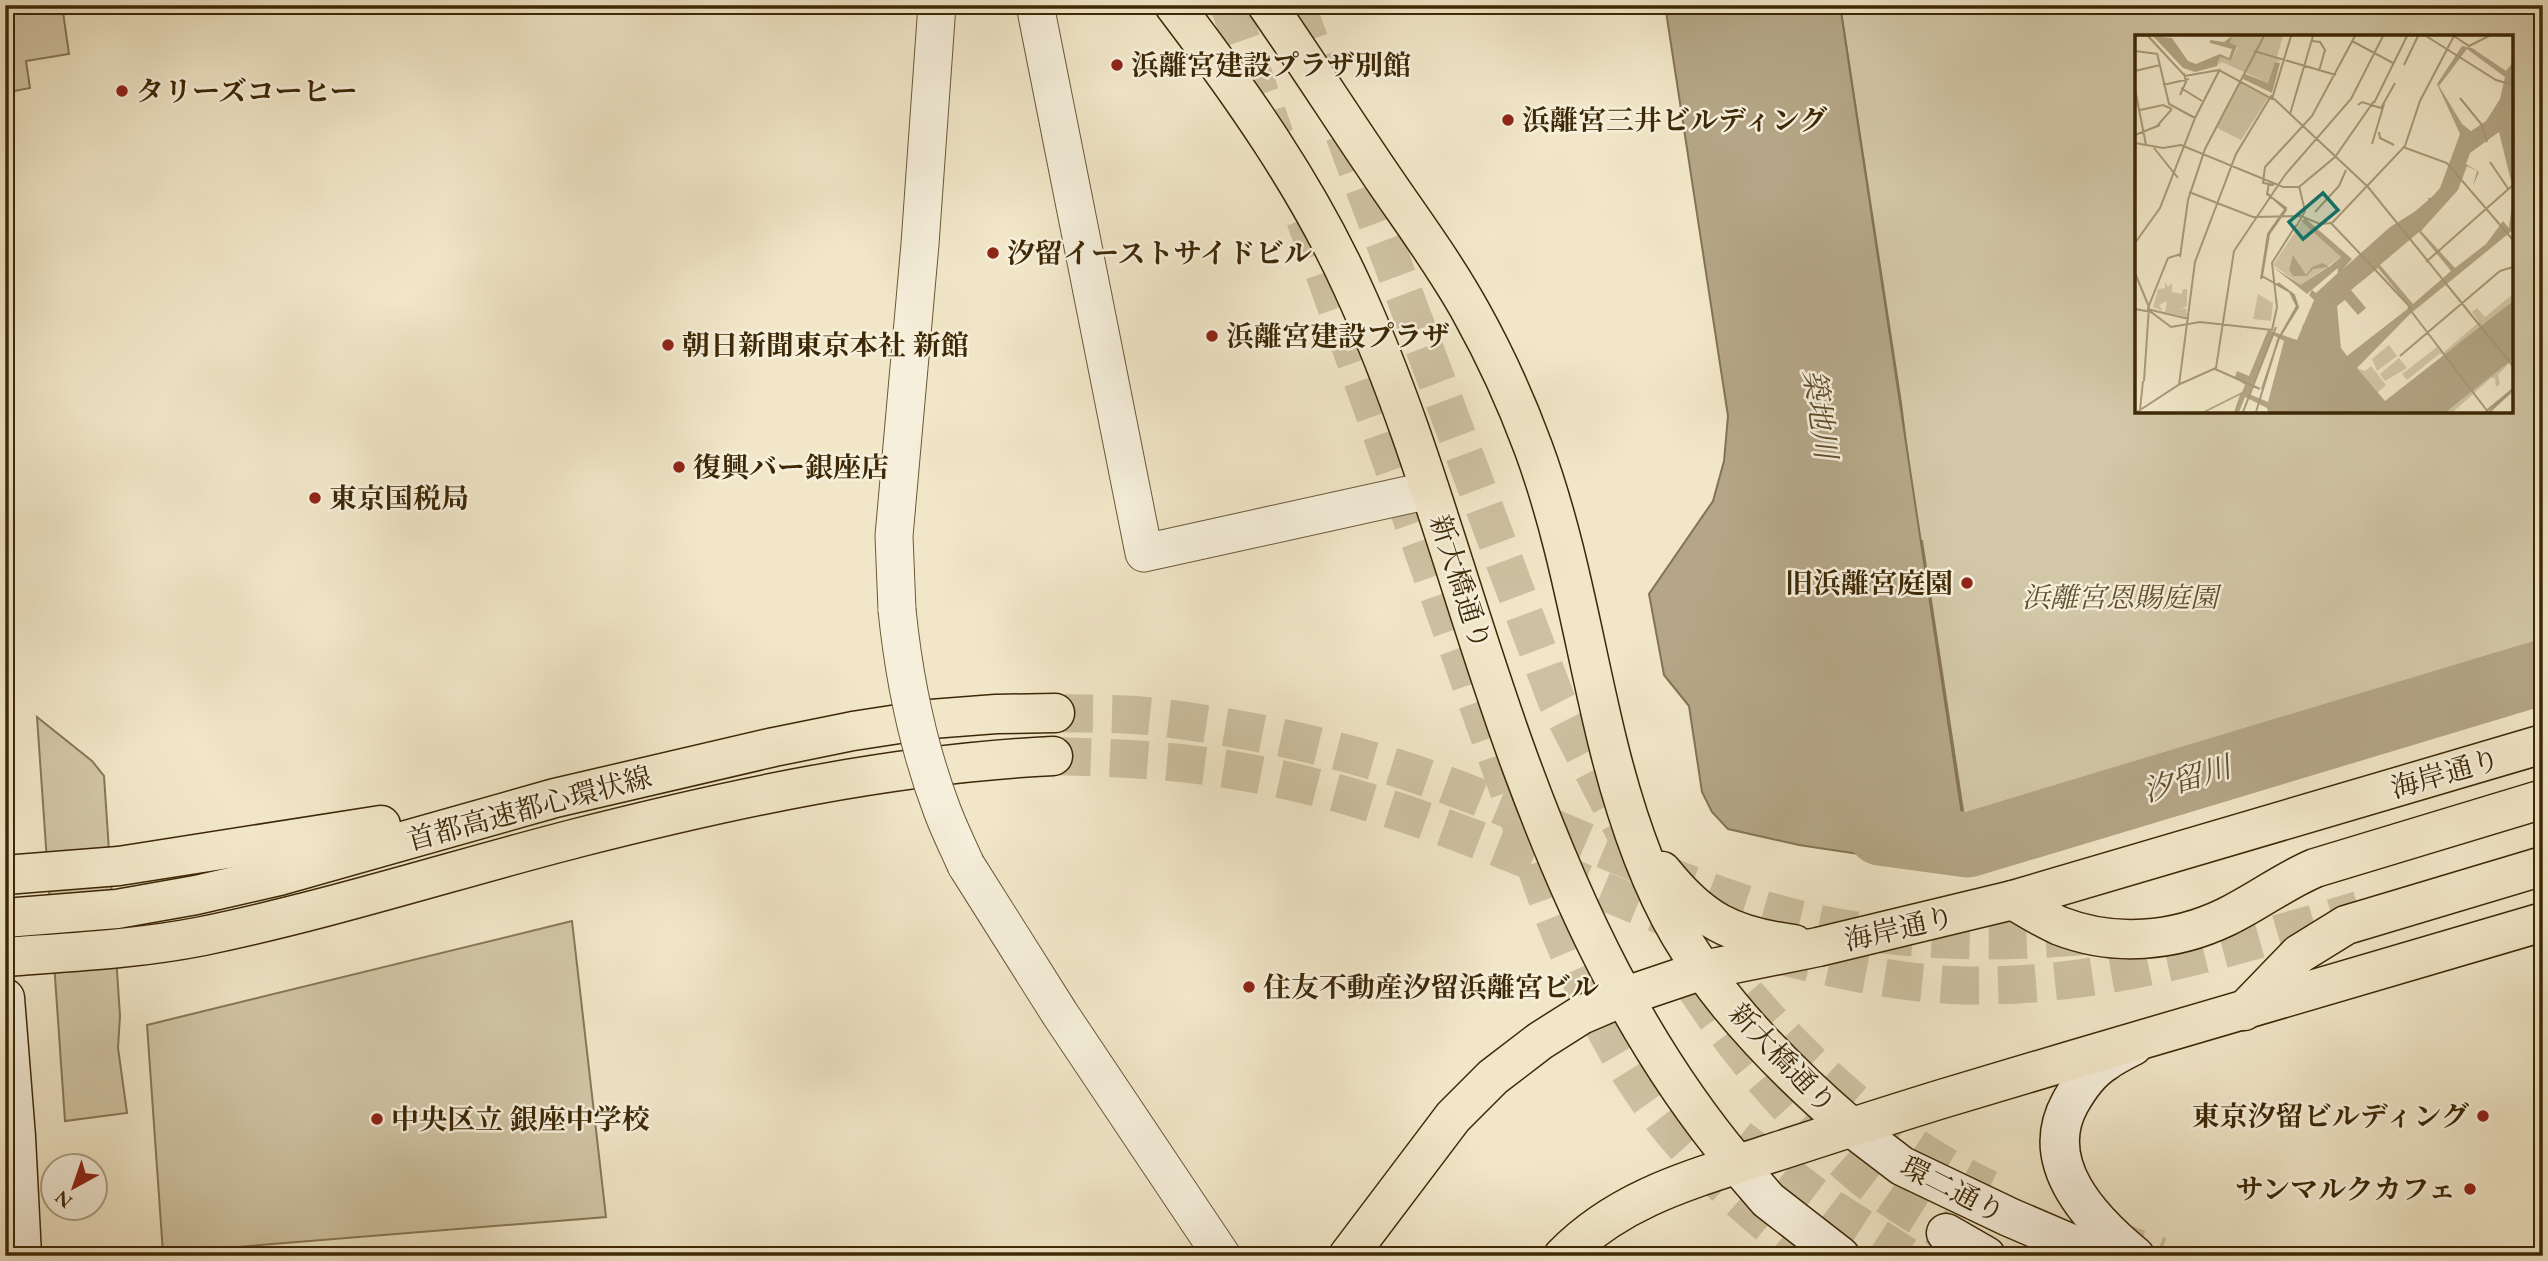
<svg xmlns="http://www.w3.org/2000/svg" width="2548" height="1261" font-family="'EB Garamond','Noto Serif JP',serif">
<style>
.green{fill:#d2c7a7;stroke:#887856;stroke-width:2;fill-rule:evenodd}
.water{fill:#b4a686;stroke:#847452;stroke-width:2}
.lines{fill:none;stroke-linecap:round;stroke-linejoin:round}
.river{stroke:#b4a686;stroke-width:65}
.secondary-tunnel{stroke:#cdc1a1;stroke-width:38;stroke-dasharray:38 19;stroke-linecap:butt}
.highway-tunnel{stroke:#cdc1a1;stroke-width:38;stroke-dasharray:38 19;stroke-linecap:butt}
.street-casing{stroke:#6a5836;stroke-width:39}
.secondary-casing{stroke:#3d2805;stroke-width:41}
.primary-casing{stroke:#3d2805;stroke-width:41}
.highway-casing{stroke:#3d2805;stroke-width:41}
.street{stroke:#f6efdb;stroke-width:37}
.secondary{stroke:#f6efdb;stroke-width:38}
.primary{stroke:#f1e7c8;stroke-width:38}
.highway{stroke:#f1e7c8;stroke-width:38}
.street-bridge-casing{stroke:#6a5836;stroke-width:39;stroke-linecap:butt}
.street-bridge{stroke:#f6efdb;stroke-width:37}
.poi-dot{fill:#8f2418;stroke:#f6efdb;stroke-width:2.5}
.labels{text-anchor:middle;stroke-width:5;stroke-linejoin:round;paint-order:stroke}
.poi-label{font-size:28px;font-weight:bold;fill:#3d2805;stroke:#f6efdb;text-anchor:start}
.street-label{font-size:28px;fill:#3d2805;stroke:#f6efdb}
.park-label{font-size:28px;font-style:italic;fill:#62502e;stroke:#f6efdb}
.water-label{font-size:30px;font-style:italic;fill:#614e2c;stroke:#f6efdb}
.inset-river{fill:none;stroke:#b4a686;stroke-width:3.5}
.inset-road{fill:none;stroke:#a99b7a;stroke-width:2}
.view{fill:#0f766e;fill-opacity:0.15;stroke:#0f766e;stroke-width:3.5}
.inset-edge{fill:none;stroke:#3d2805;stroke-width:3.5}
</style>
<rect width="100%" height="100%" fill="#f1e7c8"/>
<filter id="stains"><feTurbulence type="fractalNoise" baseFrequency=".00286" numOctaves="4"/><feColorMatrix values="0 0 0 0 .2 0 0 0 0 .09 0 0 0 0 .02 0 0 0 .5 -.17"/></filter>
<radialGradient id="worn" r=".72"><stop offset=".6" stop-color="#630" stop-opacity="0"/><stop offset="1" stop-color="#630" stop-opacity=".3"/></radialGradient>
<g class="green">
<path d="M 5,5 L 62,5 L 69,54 L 26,61 L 30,88 L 14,91 L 5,44 Z"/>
<path d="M 1840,5 L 2543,5 L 2543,664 L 1967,837 L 1922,541 L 1918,541 L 1901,403 ZM 2137,37 L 2511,37 L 2511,411 L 2137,411 Z"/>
<path d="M 37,717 L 92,761 L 104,776 L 120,1016 L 118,1048 L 127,1113 L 65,1121 Z"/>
<path d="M 572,921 L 606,1217 L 163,1253 L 147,1025 Z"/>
</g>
<path class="water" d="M 1665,5 L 1840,5 L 1969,861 L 1948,863 L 1899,860 L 1799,845 L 1728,829 L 1712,812 L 1702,792 L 1689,706 L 1664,675 L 1649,594 L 1713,501 L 1724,461 L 1728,416 Z"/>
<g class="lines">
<path class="river" d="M 1880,833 L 1968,845 L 2543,672"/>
<g class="secondary-tunnel">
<path d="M 1229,5 L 1275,136"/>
<path d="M 1296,5 L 1321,71"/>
<path d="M 1344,134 L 1556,699 L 1624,831"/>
<path d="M 1305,219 L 1553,915 C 1587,999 1626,1082 1688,1149 C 1724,1189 1765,1223 1807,1256"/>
<path d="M 1710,951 C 1787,1047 1876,1136 1989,1189"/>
<path d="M 1695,987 C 1739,1054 1792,1116 1853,1169 C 1881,1194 1914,1213 1946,1233"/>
<path d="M 1739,1138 L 1831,1208 L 1906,1256"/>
<path d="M 2103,1236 L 2160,1256"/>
</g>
<g class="highway-tunnel">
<path d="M 1055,713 C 1082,714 1109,713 1136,715 C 1226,724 1314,742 1400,769 C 1522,808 1636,870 1758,908 C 1868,942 1982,946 2095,935"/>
<path d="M 1053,756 C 1115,758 1177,760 1238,771 C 1396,797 1545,868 1692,928"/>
<path d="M 1773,954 C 1831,968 1891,982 1951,985 C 2091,991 2226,950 2359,910"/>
</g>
<g class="street-casing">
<g id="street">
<path d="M 1035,5 L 1144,553 L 1430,490"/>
<path d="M 897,610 L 894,536 L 920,244 L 937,5"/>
<path d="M 966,865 L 1060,1014 L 1222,1256"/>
</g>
</g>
<g class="secondary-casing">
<g id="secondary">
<path d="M 5,998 L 16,1137 L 22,1256"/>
<path d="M 2133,1046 C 2123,1051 2113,1056 2105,1062 C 2089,1072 2079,1087 2070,1103 C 2037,1163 2090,1219 2135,1256"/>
<path d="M 1851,1127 L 1902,1166 L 2009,1217 L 2100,1256"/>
<path d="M 1737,1164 L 1768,1200 L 1840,1256"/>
<path d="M 1946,1233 L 1986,1256"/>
</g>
</g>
<g class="primary-casing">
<g id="primary">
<path d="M 1174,5 C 1241,93 1306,185 1352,286 C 1423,440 1462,606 1521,765 C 1574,909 1638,1046 1737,1164"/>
<path d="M 1267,5 C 1305,60 1341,116 1379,172 C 1410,218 1444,263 1471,312 C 1495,355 1516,401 1533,447 C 1569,544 1584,648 1609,748 C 1625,812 1646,877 1680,935 C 1723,1008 1787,1072 1851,1127"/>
<path d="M 1662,871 C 1701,920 1731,936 1794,944"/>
<path d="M 1348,1256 L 1453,1117 L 1493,1077 L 1540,1041 L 1581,1015 L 1623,997 L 1703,970 L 1818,947 L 2013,900 L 2543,744"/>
<path d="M 1563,1256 C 1621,1197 1693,1179 1769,1154 C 1828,1135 1886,1116 1945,1098 C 2144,1038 2344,981 2543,922"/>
</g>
</g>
<g class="highway-casing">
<g id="highway">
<path d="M 5,875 L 119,866 L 381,825"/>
<path d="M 2013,900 C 2028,909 2044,919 2060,926 C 2114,947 2174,942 2226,917 C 2257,902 2284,881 2315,868 L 2543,799"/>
<path d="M 5,918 L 117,909 L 196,895 L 279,876 L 555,798 L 774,747 L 853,731 L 931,719 L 996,714 L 1055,713"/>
<path d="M 5,957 C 71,952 138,949 203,936 C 329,910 453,870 577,838 C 734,798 892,764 1053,756"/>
<path d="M 2244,1011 L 2299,954 L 2346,925 L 2543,866"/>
</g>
</g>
<use href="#street" class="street"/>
<use href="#secondary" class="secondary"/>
<use href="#primary" class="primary"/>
<use href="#highway" class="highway"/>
<g class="street-bridge-casing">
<path id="street-bridge" d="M 897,610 C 904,678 918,747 942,810 C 949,829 958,847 966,865"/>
</g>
<use href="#street-bridge" class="street-bridge"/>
</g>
<g class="poi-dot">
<circle cx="1117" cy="65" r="7"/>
<circle cx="122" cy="91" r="7"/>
<circle cx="1508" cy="120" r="7"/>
<circle cx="993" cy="253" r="7"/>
<circle cx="1212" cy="336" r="7"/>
<circle cx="668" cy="345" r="7"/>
<circle cx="679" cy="467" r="7"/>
<circle cx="315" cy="498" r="7"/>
<circle cx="1967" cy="583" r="7"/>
<circle cx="1249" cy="987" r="7"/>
<circle cx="2483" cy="1116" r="7"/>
<circle cx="377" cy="1119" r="7"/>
<circle cx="2470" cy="1189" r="7"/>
</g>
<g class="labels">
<g class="poi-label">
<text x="1131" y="75">浜離宮建設プラザ別館</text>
<text x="136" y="101">タリーズコーヒー</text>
<text x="1522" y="130">浜離宮三井ビルディング</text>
<text x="1007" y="263">汐留イーストサイドビル</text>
<text x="1226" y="346">浜離宮建設プラザ</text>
<text x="682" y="355">朝日新聞東京本社 新館</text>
<text x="693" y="477">復興バー銀座店</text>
<text x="329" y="508">東京国税局</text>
<text x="1953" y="593" text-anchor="end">旧浜離宮庭園</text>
<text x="1263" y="997">住友不動産汐留浜離宮ビル</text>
<text x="2469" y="1126" text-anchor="end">東京汐留ビルディング</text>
<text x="391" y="1129">中央区立 銀座中学校</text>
<text x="2456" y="1199" text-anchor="end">サンマルクカフェ</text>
</g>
<g class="street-label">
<text transform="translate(1461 582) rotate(72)" y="10">新大橋通り</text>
<text transform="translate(2445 773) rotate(-16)" y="10">海岸通り</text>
<text transform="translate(529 808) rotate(-15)" y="10">首都高速都心環状線</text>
<text transform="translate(1899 928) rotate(-13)" y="10">海岸通り</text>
<text transform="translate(1783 1058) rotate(46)" y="10">新大橋通り</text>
<text transform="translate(1953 1189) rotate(27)" y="10">環二通り</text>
</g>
<g class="park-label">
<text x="2120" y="607">浜離宮恩賜庭園</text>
</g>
<g class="water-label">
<text transform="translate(1820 414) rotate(82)" y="10">築地川</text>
<text transform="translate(2187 779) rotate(-17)" y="10">汐留川</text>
</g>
</g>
<g transform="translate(2135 35)">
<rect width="378" height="378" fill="#f1e7c8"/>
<path d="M 97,1 L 148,1 L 142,21 L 145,27 L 141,26 L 133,48 L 87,27 L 83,30 L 85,22 L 96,26 L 103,12 L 95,8 ZM 105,48 L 133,63 L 106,105 L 82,93 ZM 167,186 L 206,222 L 166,250 L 138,230 ZM 30,247 L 33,252 L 37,248 L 37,257 L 47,259 L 48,254 L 52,254 L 52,271 L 44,275 L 51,273 L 52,282 L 30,277 L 32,266 L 24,270 L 28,276 L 18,272 L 23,254 L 30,253 ZM 123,259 L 138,268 L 136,286 L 118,284 ZM 378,259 L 378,266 L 313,319 L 304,319 L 272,345 L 267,339 L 302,312 L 308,318 L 344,287 L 337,277 L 342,273 L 350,282 ZM 254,310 L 262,321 L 242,336 L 237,324 ZM 264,323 L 272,333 L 250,346 L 245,339 ZM 378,324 L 363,340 L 365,349 L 361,352 L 360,343 L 356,343 L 318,377 L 311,377 ZM 236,331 L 251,350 L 242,358 L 222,333 L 230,336 Z" fill="#d2c7a7"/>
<path d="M 18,1 L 37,3 L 53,26 L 61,29 L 85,19 L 94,23 L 97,14 L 75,8 L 75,5 L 89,7 L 97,1 L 95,8 L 102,11 L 96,26 L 85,22 L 82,31 L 60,37 L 48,33 ZM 327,11 L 337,13 L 371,36 L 378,27 L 378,154 L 364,97 L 335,118 L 331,129 L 344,137 L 338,151 L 342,136 L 332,131 L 323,155 L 286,196 L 320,233 L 351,209 L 368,186 L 374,193 L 378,160 L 378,195 L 275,279 L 222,333 L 250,366 L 378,266 L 378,324 L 311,377 L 133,377 L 132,373 L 110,362 L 104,377 L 99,377 L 105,360 L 71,377 L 67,377 L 107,357 L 110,350 L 100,342 L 102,336 L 114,341 L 133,295 L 162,305 L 179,265 L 174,260 L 177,255 L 181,258 L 204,237 L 204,232 L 172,259 L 138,232 L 166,250 L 193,232 L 178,234 L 172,241 L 158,241 L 154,235 L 158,220 L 171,240 L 177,232 L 188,228 L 194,232 L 206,222 L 166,186 L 170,183 L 217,224 L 207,235 L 255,192 L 289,171 L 305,153 L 325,99 L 302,49 ZM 332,14 L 370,42 L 365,64 L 351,86 L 336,96 L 327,89 L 304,51 ZM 284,197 L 316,236 L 278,269 L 245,230 ZM 243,233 L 275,272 L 212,321 L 206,313 L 202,271 L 210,265 L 223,280 L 231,273 L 216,255 ZM 138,300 L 149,306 L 133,367 L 114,359 ZM 140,27 L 145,28 L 137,58 L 108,44 L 110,39 L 133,48 Z" fill="#b4a686" fill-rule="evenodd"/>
<path class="inset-river" d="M 367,84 L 378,127M 362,88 L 375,51M 375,93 L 376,54M 351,94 L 369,88 L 378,106M 321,133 L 330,107 L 346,97M 268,189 L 311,152M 269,190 L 295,172 L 295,165 L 300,167 L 310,156 L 319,139M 231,220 L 264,192M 231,222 L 264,194M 170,289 L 171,312M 169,291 L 169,313M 154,308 L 212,325 L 242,309M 152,311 L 199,332 L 230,377M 152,318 L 177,323M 171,318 L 172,377M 153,319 L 156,377M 169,319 L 170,377M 327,337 L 358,312M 177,354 L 178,377M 180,377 L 177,329 L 191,263 L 204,243 L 205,228 L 166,252 L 204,228 L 205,228 L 205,242 L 206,243 L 227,225M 276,377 L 322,340"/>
<path class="inset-road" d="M 13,1 L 50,41 L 84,35 L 137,64 L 156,1M 291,1 L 361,45 L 378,50M 319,1 L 334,11 L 354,1M 177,6 L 185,7 L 190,15 L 184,36M 217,6 L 258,28M 0,16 L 23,19M 119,16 L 201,40M 22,18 L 34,69 L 60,83M 269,30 L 283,1M 0,36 L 25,30M 28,50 L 54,44M 46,53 L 67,66M 0,54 L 11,110M 45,60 L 51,47 L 49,38M 325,63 L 347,90 L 352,107M 239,68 L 272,1M 223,70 L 227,67 L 246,73 L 260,48M 5,75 L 28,70 L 37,74M 155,79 L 178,1M 22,91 L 37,74M 244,97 L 245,103 L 259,110M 0,100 L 25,90M 0,108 L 28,113 L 46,110 L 148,152 L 164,152 L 200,122 L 239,66M 237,109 L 249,69M 268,112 L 312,128 L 378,205M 19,113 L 43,143M 355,127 L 374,155M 139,150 L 128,148 L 130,132 L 177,81 L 220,1M 54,157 L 118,182 L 166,181 L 185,189 L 197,188 L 270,111 L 285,66 L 319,1M 180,177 L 204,151 L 211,135M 195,187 L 232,226M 161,192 L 170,176 L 164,151M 0,208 L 25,173 L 60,83 L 85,34M 45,222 L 53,165 L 70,114 L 129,1M 231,225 L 276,273M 291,227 L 378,150M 0,238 L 14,272 L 9,346M 126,244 L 133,199 L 151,173 L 132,159 L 134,148M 273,272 L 353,377M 13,273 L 33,223 L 46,219M 0,274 L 16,277 L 36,292 L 65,287 L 137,295 L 142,272 L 137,228 L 161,190M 12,274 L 54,284M 333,276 L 378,331M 265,321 L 365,236 L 378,232M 80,334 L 125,354M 44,350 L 60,227 L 101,119 L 136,61 L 233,152 L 334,277M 127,354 L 144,303 L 163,272 L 159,260 L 143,248M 5,375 L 8,346M 2,377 L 45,349 L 81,333 L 99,216 L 150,140 L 216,64 L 248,1M 108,377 L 141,292M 121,377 L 143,305 L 162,271 L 155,257 L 127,241 L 134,199 L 151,175 L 132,158M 350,377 L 378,354M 354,377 L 378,355"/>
<path class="view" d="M 188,158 L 203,175 L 168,204 L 154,187 Z"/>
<rect width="378" height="378" class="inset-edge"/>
</g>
<rect width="2548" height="1261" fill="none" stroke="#f1e7c8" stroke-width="28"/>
<rect x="7" y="7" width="2534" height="1247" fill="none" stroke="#3d2805" stroke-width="3.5"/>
<rect x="14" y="14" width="2520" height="1233" fill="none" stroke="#3d2805" stroke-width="2"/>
<g transform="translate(74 1187) rotate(220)"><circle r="33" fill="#f6efdb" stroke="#ac9f85" stroke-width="2"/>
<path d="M0-5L12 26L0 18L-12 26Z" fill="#8f2418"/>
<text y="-10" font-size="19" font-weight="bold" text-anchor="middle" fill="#3d2805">N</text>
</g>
<rect width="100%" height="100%" filter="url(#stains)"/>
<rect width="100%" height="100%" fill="url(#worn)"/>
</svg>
